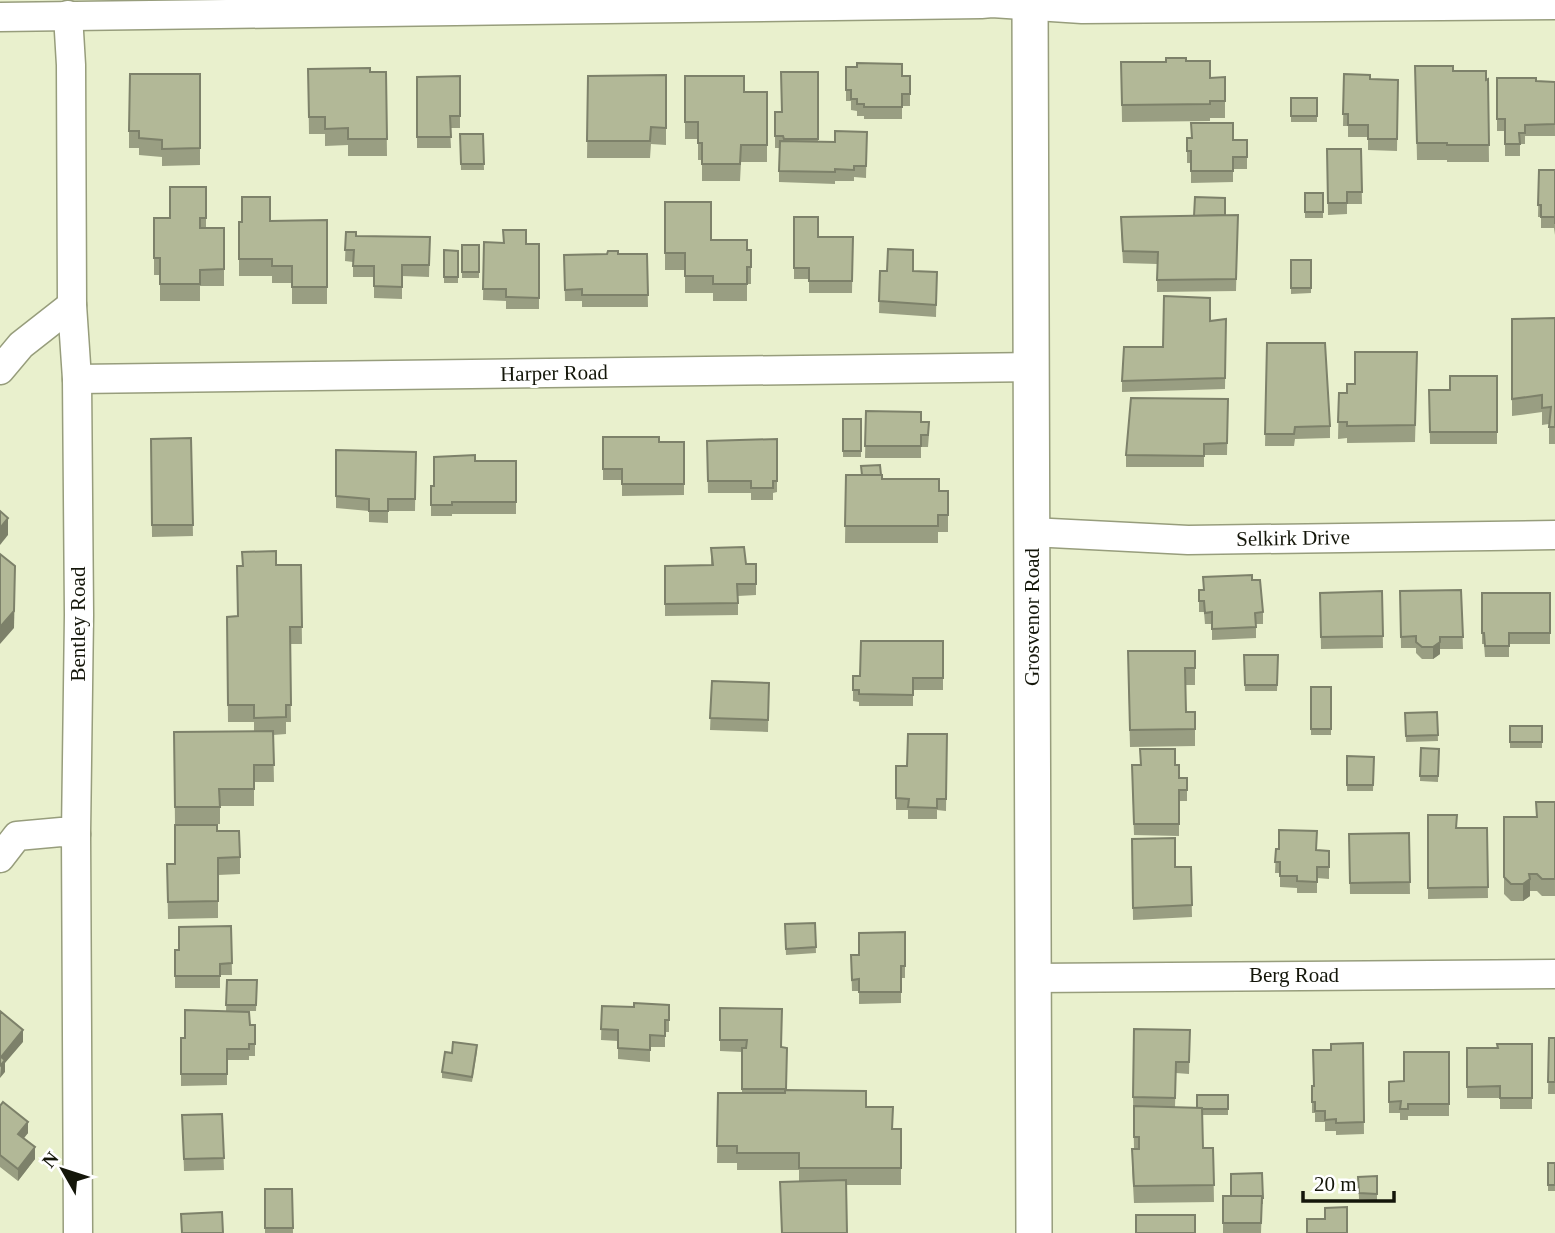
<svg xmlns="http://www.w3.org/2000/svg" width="1555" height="1233" font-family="'Times New Roman',serif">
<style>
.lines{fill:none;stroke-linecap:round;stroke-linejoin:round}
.minor-casing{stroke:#979d7c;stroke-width:31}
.tertiary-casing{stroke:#979d7c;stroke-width:38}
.minor{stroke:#fff;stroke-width:28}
.tertiary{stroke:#fff;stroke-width:35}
.wall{fill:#999e82}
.shaded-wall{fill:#7d816a}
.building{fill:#b2b897;stroke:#7d816a;stroke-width:2}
.labels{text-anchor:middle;stroke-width:6;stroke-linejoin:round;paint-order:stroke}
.street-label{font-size:21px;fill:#14160a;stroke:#fff}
</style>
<rect width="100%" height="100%" fill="#e9f0cd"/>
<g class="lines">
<g class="minor-casing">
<g id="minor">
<path d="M 68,15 L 71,65 L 72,305 L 77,379 L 79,615 L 76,834 L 78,1233"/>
<path d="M 0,17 L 981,4 L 992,3 L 1082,9 L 1555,5"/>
<path d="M 0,370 L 21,345 L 72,305"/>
<path d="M 77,379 L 1031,367"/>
<path d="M 1031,532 L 1188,540 L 1555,535"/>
<path d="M 0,858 L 17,836 L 61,832 L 76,834"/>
<path d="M 1033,978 L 1555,974"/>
</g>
</g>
<g class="tertiary-casing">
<path id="tertiary" d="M 1030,0 L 1034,1233"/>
</g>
<use href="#minor" class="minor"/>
<use href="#tertiary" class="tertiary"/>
</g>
<g class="wall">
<path d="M 1186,61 L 1210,78 L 1225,77 L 1225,118 L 1210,118 L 1210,121 L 1122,122 L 1121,62 Z"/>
<path d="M 1415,66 L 1453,71 L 1486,80 L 1488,79 L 1489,162 L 1447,162 L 1447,160 L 1417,160 Z"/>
<path d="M 846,67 L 902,76 L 910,76 L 910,106 L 902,106 L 902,119 L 864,119 L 864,116 L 857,116 L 857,111 L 851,110 L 851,101 L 846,101 Z"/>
<path d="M 308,69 L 386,72 L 387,156 L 348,156 L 348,145 L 325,146 L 325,134 L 309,134 Z"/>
<path d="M 818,72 L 818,142 L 835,142 L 867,132 L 866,178 L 854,177 L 854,181 L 835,181 L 835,184 L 779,182 L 779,148 L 775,148 L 775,112 L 781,112 Z"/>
<path d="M 200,74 L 200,165 L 162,166 L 162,157 L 139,155 L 139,148 L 129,148 L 129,131 Z"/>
<path d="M 1344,74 L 1370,79 L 1398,80 L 1397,151 L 1368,150 L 1368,137 L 1348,137 L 1348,126 L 1343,126 Z"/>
<path d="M 666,75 L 666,145 L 651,144 L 650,158 L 587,158 L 588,76 Z"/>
<path d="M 460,76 L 460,128 L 450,128 L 451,148 L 417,148 L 417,77 Z"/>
<path d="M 685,76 L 744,92 L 767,92 L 767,162 L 741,162 L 740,181 L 702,181 L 702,160 L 698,160 L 698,139 L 685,139 Z"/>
<path d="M 1497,78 L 1536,81 L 1555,82 L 1555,136 L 1525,136 L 1525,144 L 1520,144 L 1520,156 L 1505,156 L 1505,131 L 1497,131 Z"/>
<rect x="1291" y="98" width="26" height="24"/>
<path d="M 460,134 L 483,134 L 484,170 L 461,170 Z"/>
<path d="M 1187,138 L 1247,140 L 1247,169 L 1233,169 L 1233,182 L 1191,183 L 1191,163 L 1187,163 Z"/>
<path d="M 1327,149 L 1361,149 L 1362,204 L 1347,204 L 1347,214 L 1328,215 Z"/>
<path d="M 1539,170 L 1555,170 L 1555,235 L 1554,228 L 1541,228 L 1541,217 L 1538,217 Z"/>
<path d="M 206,187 L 206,228 L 224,228 L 224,286 L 200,286 L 200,301 L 160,301 L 160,275 L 154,275 L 154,218 L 170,218 Z"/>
<rect x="1305" y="193" width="18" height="25"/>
<path d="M 665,202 L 711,240 L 751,250 L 751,284 L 747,284 L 747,301 L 713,301 L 713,293 L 685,293 L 685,270 L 665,270 Z"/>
<path d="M 1225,215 L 1238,215 L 1236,291 L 1157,292 L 1157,264 L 1123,263 L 1121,229 Z"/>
<path d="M 794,217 L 818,237 L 853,237 L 852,293 L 809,293 L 809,279 L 794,279 Z"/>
<path d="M 327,220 L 327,304 L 292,304 L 292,283 L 272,283 L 272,276 L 239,276 L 239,222 Z"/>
<path d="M 346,232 L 356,236 L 430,237 L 429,277 L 402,276 L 402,299 L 374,298 L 374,277 L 353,277 L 353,262 L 345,261 Z"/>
<path d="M 484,242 L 539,244 L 539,309 L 506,309 L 506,301 L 483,300 Z"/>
<rect x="462" y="245" width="17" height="33"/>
<path d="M 444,250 L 458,251 L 458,283 L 444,283 Z"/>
<path d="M 647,254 L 648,307 L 582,307 L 582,301 L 565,301 L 564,255 Z"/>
<path d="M 1291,260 L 1311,260 L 1311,293 L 1291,294 Z"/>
<path d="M 880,271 L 937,272 L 936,317 L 879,313 Z"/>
<path d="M 1555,318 L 1555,444 L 1549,444 L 1549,424 L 1542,425 L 1542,412 L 1512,416 L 1512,319 Z"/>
<path d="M 1226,319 L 1225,389 L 1122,392 L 1122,381 L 1163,347 L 1210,321 Z"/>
<path d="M 1267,343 L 1330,426 L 1330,438 L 1295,439 L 1294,446 L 1265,446 Z"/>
<path d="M 1417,369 L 1415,442 L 1347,443 L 1347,438 L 1338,439 L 1339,393 L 1347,393 L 1355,384 Z"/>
<path d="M 1497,376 L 1497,444 L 1430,444 L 1429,390 L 1450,390 Z"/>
<path d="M 1228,399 L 1227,455 L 1204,455 L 1204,467 L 1126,467 L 1126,455 Z"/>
<path d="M 866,411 L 921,422 L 929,434 L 928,447 L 921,447 L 921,458 L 865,458 Z"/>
<rect x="843" y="419" width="18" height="38"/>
<path d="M 603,437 L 659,442 L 684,442 L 684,495 L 622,496 L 622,480 L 603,480 Z"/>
<path d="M 191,438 L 193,536 L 152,537 L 151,439 Z"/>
<path d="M 777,439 L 777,492 L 773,493 L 773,500 L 751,500 L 751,493 L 708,493 L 707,441 Z"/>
<path d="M 336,450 L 416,452 L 415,511 L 388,511 L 388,523 L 369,522 L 369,511 L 336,508 Z"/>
<path d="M 475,461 L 516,461 L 516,514 L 452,514 L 452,516 L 431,516 L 431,486 L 434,486 Z"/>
<path d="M 846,475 L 881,475 L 882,479 L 939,491 L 948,491 L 948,532 L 938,532 L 938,543 L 845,543 Z"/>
<path d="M 711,548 L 746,564 L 756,564 L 756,595 L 738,596 L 738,615 L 665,616 L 665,566 L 711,565 Z"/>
<path d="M 276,565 L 301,565 L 302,644 L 290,644 L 291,722 L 286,722 L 286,734 L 273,735 L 274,782 L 254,782 L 254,806 L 220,806 L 220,824 L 175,824 L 174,732 L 254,731 L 254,722 L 228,722 L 227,617 L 238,616 Z"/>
<path d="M 1252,580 L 1263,612 L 1263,624 L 1256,624 L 1256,638 L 1212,640 L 1212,624 L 1205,624 L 1204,612 L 1199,612 L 1199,590 Z"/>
<path d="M 1461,590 L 1463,649 L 1440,649 L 1440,654 L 1433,659 L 1422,659 L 1416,653 L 1416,648 L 1401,648 L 1400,591 Z"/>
<path d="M 1382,591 L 1383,648 L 1321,649 L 1320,593 Z"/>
<path d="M 1482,593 L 1550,593 L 1550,644 L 1509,644 L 1509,657 L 1485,657 L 1484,644 L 1482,644 Z"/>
<path d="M 943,641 L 943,690 L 913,690 L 913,706 L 859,706 L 859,702 L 853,701 L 853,676 L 860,676 Z"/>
<path d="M 1195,651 L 1195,685 L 1185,685 L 1186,712 L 1195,712 L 1195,746 L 1130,747 L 1128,668 Z"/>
<path d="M 1244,655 L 1278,655 L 1277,691 L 1245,691 Z"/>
<path d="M 712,681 L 769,683 L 768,732 L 710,730 Z"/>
<rect x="1311" y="687" width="20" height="48"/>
<path d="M 1437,712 L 1438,741 L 1406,742 L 1405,713 Z"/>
<rect x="1510" y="726" width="32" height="22"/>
<path d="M 947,734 L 946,811 L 937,810 L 937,819 L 908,819 L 908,810 L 896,810 L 896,766 L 907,766 Z"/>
<path d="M 1421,748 L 1439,749 L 1438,782 L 1420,781 Z"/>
<path d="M 1347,756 L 1374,757 L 1373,791 L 1347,791 Z"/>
<path d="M 1175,765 L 1179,778 L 1187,778 L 1187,801 L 1179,801 L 1179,836 L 1134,835 L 1132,776 Z"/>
<path d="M 1555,802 L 1555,896 L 1542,896 L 1537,891 L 1530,891 L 1530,896 L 1523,901 L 1511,901 L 1504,894 L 1504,817 L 1537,817 Z"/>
<path d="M 1428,815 L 1457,828 L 1487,828 L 1488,898 L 1428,899 Z"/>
<path d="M 217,831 L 240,857 L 240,874 L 218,875 L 218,918 L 168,919 L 167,864 L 175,864 Z"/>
<path d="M 1409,833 L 1410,894 L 1350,894 L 1349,834 Z"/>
<path d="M 1132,839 L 1175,867 L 1191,867 L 1192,917 L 1133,920 Z"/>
<path d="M 1276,849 L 1329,851 L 1329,879 L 1317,878 L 1317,893 L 1297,893 L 1297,888 L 1280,887 L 1280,873 L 1275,873 Z"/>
<path d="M 815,923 L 816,953 L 786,955 L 785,924 Z"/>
<path d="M 231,926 L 232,975 L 220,975 L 220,988 L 175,988 L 175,950 L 179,950 Z"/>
<path d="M 905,932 L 905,978 L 901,978 L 901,1003 L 859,1004 L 859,991 L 852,991 L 851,955 L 859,955 Z"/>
<path d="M 227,980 L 257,980 L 256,1011 L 226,1011 Z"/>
<path d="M 669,1005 L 669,1032 L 665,1032 L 665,1047 L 650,1047 L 650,1062 L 618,1059 L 618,1041 L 601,1040 L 602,1006 L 634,1007 Z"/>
<path d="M 720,1008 L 782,1047 L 786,1090 L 866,1107 L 893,1129 L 901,1129 L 901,1185 L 846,1185 L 799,1181 L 799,1170 L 737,1170 L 737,1163 L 717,1163 L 718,1093 L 742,1093 L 742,1052 L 720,1051 Z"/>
<path d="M 250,1025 L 255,1025 L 255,1056 L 249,1056 L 249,1060 L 227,1060 L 227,1085 L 181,1086 L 181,1038 Z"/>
<path d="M 1190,1030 L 1189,1074 L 1176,1073 L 1175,1107 L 1197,1108 L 1228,1095 L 1228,1115 L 1202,1115 L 1203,1148 L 1213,1148 L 1214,1202 L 1134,1203 L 1132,1166 L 1132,1149 L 1134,1149 L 1133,1097 Z"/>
<path d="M 1549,1038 L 1555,1038 L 1555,1094 L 1548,1094 Z"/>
<path d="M 1363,1043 L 1364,1134 L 1336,1135 L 1336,1131 L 1325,1131 L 1325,1122 L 1315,1122 L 1315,1113 L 1312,1113 L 1312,1086 L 1314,1086 L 1331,1050 Z"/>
<path d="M 1532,1044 L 1532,1109 L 1500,1109 L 1500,1098 L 1467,1098 L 1467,1048 L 1497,1048 Z"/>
<path d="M 477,1051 L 472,1082 L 442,1078 L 442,1072 L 452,1053 Z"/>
<path d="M 1449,1052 L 1449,1116 L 1408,1116 L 1408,1120 L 1400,1120 L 1400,1113 L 1389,1113 L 1389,1082 L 1404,1081 Z"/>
<path d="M 0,1106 L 28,1133 L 24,1138 L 35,1159 L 18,1181 L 0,1167 Z"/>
<path d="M 222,1114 L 224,1170 L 184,1171 L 182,1115 Z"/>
<rect x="1548" y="1163" width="7" height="28"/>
<path d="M 1262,1173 L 1263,1204 L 1262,1204 L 1261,1233 L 1223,1233 L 1223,1196 L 1231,1196 Z"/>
<path d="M 1377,1176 L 1377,1200 L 1359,1199 L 1358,1177 Z"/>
<path d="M 265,1189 L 292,1189 L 293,1233 L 265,1233 Z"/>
</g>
<g class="shaded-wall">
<path d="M 8,518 L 8,535 L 0,545 L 0,528 Z"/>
<path d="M 15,583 L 14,628 L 0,644 L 0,627 Z"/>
<path d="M 1440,642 L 1440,654 L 1433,659 L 1433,647 Z"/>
<path d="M 1530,879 L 1530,896 L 1523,901 L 1523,884 Z"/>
<path d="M 23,1030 L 23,1042 L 5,1063 L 5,1072 L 0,1078 L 1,1057 Z"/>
<path d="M 28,1122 L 28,1133 L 18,1145 L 18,1134 Z"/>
<path d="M 35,1147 L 35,1159 L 18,1181 L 18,1169 Z"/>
</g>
<g class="building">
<path d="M 1166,58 L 1186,58 L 1186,61 L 1210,61 L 1210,78 L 1225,77 L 1225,101 L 1210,101 L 1210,104 L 1122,105 L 1121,62 L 1166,62 Z"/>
<path d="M 857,63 L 902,64 L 902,76 L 910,76 L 910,94 L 902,94 L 902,107 L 864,107 L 864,104 L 857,104 L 857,99 L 851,99 L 851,90 L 846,90 L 846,67 L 857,67 Z"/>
<path d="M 1415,66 L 1453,66 L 1453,71 L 1486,71 L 1486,80 L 1488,79 L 1489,145 L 1447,145 L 1447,143 L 1417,143 Z"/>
<path d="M 370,68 L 370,72 L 386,72 L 387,139 L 348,139 L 348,128 L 325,129 L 325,117 L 309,117 L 308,69 Z"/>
<path d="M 781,72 L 818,72 L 818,139 L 784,139 L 783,136 L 775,136 L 775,112 L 782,112 Z"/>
<path d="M 130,74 L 200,74 L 200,148 L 162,149 L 162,140 L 139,138 L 139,131 L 129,131 Z"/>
<path d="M 1344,74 L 1370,75 L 1370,79 L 1398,80 L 1397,139 L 1368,139 L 1368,125 L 1348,125 L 1348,114 L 1343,114 Z"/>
<path d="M 666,75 L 666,128 L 651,127 L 650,141 L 587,141 L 588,76 Z"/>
<path d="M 460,76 L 460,116 L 450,116 L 451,137 L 417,137 L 417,77 Z"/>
<path d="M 685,76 L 744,76 L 744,92 L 767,92 L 767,145 L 741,145 L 740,164 L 702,164 L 702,143 L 698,143 L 698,122 L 685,122 Z"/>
<path d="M 1497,78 L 1536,78 L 1536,81 L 1555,82 L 1555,124 L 1525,125 L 1525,133 L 1519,133 L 1520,144 L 1505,144 L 1505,119 L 1497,119 Z"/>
<rect x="1291" y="98" width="26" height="18"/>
<path d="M 1191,123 L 1233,123 L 1233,140 L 1247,140 L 1247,157 L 1233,157 L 1233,171 L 1191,171 L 1191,151 L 1187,151 L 1187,138 L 1192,138 Z"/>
<path d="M 835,131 L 867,132 L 866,166 L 854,166 L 854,170 L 835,169 L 835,172 L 779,171 L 780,141 L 835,142 Z"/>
<path d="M 460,134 L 483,134 L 484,164 L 461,164 Z"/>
<path d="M 1327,149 L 1361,149 L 1362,192 L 1347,192 L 1347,203 L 1328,203 Z"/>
<path d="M 1539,170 L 1555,170 L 1555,224 L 1555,217 L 1541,217 L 1541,205 L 1538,205 Z"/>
<path d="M 170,187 L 206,187 L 206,218 L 200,218 L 200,228 L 224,228 L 224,269 L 200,270 L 200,284 L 160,284 L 160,258 L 154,258 L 154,218 L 170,218 Z"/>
<rect x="1305" y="193" width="18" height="19"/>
<path d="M 242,197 L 270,197 L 270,221 L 327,220 L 327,287 L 292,287 L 292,266 L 272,266 L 272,259 L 239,259 L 239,222 L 242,222 Z"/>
<path d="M 1195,197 L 1225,198 L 1225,215 L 1194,216 Z"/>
<path d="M 665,202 L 711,202 L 711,240 L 747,240 L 747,250 L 751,250 L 751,267 L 747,267 L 747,284 L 713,284 L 713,276 L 685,276 L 685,253 L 665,253 Z"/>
<path d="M 1238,215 L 1236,279 L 1157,280 L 1158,252 L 1123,251 L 1121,217 Z"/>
<path d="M 794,217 L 818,217 L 818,237 L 853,237 L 852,281 L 809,281 L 809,268 L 794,268 Z"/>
<path d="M 503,230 L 526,230 L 526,244 L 539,244 L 539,298 L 506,297 L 506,289 L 483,289 L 484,242 L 504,243 Z"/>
<path d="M 346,232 L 356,232 L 356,236 L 430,237 L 429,265 L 402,265 L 402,287 L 374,286 L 374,266 L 353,266 L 354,250 L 345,250 Z"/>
<rect x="462" y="245" width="17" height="27"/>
<path d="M 888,249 L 913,250 L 913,271 L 937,272 L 936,305 L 879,301 L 880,271 L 887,271 Z"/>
<path d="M 444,250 L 458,251 L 458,277 L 444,277 Z"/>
<path d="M 608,251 L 618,251 L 618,254 L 647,254 L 648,295 L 582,295 L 582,289 L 565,290 L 564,255 L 607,254 Z"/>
<rect x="1291" y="260" width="20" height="28"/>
<path d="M 1164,296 L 1210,298 L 1210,321 L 1226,319 L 1225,378 L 1122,381 L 1124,347 L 1163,347 Z"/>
<path d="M 1555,318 L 1555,427 L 1549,427 L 1551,407 L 1542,408 L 1542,395 L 1512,399 L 1512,319 Z"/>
<path d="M 1267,343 L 1325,343 L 1330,426 L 1295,427 L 1294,434 L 1265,434 Z"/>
<path d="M 1355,352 L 1417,352 L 1415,425 L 1347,426 L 1347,422 L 1338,422 L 1339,393 L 1347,393 L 1347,384 L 1355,384 Z"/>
<path d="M 1450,376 L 1497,376 L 1497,432 L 1430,432 L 1429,390 L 1450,390 Z"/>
<path d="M 1131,398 L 1228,399 L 1227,443 L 1204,444 L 1204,456 L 1126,455 Z"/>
<path d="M 866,411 L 921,412 L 921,422 L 929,422 L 928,435 L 921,435 L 921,446 L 865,446 Z"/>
<rect x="843" y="419" width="18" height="32"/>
<path d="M 603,437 L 659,437 L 659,442 L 684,442 L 684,484 L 622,484 L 622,469 L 603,469 Z"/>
<path d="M 191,438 L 193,525 L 152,525 L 151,439 Z"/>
<path d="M 777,439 L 777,481 L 773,481 L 773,488 L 751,488 L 751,481 L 708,481 L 707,441 Z"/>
<path d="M 336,450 L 416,452 L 415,499 L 388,499 L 388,511 L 369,511 L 369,499 L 336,496 Z"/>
<path d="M 475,455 L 475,461 L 516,461 L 516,502 L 452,502 L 452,505 L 431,505 L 431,486 L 434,486 L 434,457 Z"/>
<path d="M 880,465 L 881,475 L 862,475 L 861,466 Z"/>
<path d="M 846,475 L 882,475 L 882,479 L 939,479 L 939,491 L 948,491 L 948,515 L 938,515 L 938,526 L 845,526 Z"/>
<path d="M 0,511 L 8,518 L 0,528 Z"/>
<path d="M 744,547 L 746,564 L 756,564 L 756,584 L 737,584 L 738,603 L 665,604 L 665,566 L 713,565 L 711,548 Z"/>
<path d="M 276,551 L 276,565 L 301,565 L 302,627 L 290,627 L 291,705 L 286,705 L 286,717 L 254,718 L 254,705 L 228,705 L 227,617 L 238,616 L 237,566 L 243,566 L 242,552 Z"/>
<path d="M 0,554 L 15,566 L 14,611 L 0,627 Z"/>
<path d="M 1252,575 L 1252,580 L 1260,580 L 1263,612 L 1255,613 L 1256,627 L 1212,629 L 1212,612 L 1205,613 L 1204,601 L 1199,601 L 1199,590 L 1204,590 L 1203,577 Z"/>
<path d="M 1461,590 L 1463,637 L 1440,637 L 1440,642 L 1433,647 L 1422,647 L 1416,642 L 1416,636 L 1401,637 L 1400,591 Z"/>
<path d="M 1382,591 L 1383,636 L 1321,637 L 1320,593 Z"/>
<path d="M 1482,593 L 1550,593 L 1550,633 L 1509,633 L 1509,646 L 1485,646 L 1484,633 L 1482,633 Z"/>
<path d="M 861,641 L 943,641 L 943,678 L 913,678 L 913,695 L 859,694 L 859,690 L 853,690 L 853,676 L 860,676 Z"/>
<path d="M 1128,651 L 1195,651 L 1195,668 L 1185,668 L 1186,712 L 1195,712 L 1195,729 L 1130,730 Z"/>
<path d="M 1244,655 L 1278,655 L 1277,685 L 1245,685 Z"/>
<path d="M 712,681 L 769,683 L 768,720 L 710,718 Z"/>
<rect x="1311" y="687" width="20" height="42"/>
<path d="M 1437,712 L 1438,735 L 1406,736 L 1405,713 Z"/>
<rect x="1510" y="726" width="32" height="16"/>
<path d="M 273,731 L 274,765 L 254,765 L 254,789 L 219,789 L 220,807 L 175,807 L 174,732 Z"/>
<path d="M 908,734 L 947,734 L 946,799 L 937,799 L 937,808 L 908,807 L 909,799 L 896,798 L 896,766 L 907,766 Z"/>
<path d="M 1421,748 L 1439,749 L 1438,776 L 1420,776 Z"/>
<path d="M 1140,749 L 1175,749 L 1175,765 L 1179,765 L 1179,778 L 1187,778 L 1187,790 L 1179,790 L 1179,824 L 1134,824 L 1132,765 L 1141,765 Z"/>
<path d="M 1347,756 L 1374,757 L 1373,785 L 1347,785 Z"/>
<path d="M 1536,802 L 1555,802 L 1555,879 L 1542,879 L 1537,874 L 1529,874 L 1530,879 L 1523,884 L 1511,884 L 1504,877 L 1504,817 L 1537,817 Z"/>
<path d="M 1428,815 L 1457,815 L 1456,828 L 1487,828 L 1488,887 L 1428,888 Z"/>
<path d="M 175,825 L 217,825 L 217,831 L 239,831 L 240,857 L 218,858 L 218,901 L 168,902 L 167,864 L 175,864 Z"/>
<path d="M 1279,830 L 1317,831 L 1316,850 L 1329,851 L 1329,867 L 1317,867 L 1317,882 L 1297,881 L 1297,876 L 1280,876 L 1280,862 L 1275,862 L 1276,849 L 1279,849 Z"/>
<path d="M 1409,833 L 1410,882 L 1350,883 L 1349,834 Z"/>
<path d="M 1175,838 L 1175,867 L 1191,867 L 1192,905 L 1133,908 L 1132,839 Z"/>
<path d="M 815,923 L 816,947 L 786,949 L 785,924 Z"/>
<path d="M 231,926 L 232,963 L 220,964 L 220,976 L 175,976 L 175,950 L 179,950 L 179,927 Z"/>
<path d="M 905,932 L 905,966 L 901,966 L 901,992 L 859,992 L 859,979 L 852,980 L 851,955 L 859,955 L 859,933 Z"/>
<path d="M 227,980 L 257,980 L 256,1005 L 226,1005 Z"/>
<path d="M 634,1003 L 669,1005 L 669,1020 L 665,1020 L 665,1036 L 650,1035 L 650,1050 L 618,1048 L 618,1030 L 601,1029 L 602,1006 L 634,1007 Z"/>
<path d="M 720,1008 L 782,1009 L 781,1047 L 787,1048 L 786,1089 L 742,1089 L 742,1048 L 746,1048 L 747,1040 L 720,1040 Z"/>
<path d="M 185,1010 L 249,1012 L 250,1025 L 255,1025 L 255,1044 L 249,1044 L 249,1049 L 227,1049 L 227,1074 L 181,1074 L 181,1038 L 185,1038 Z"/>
<path d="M 0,1011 L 23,1030 L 1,1057 L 5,1060 L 0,1066 Z"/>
<path d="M 1134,1029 L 1190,1030 L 1189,1062 L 1176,1062 L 1175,1098 L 1133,1097 Z"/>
<path d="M 1549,1038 L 1555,1038 L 1555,1082 L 1548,1082 Z"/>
<path d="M 453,1042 L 477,1045 L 472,1077 L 442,1072 L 445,1052 L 452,1053 Z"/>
<path d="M 1363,1043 L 1364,1122 L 1336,1123 L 1336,1119 L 1325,1120 L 1325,1111 L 1315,1111 L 1315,1102 L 1312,1102 L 1312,1086 L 1314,1086 L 1313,1050 L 1331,1050 L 1331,1044 Z"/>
<path d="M 1497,1044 L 1532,1044 L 1532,1098 L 1500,1098 L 1500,1086 L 1467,1087 L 1467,1048 L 1498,1048 Z"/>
<path d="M 1404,1052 L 1449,1052 L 1449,1104 L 1408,1104 L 1408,1109 L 1400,1109 L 1401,1101 L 1389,1102 L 1389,1082 L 1404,1081 Z"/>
<path d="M 785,1090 L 866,1091 L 866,1107 L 893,1107 L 892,1129 L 901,1129 L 901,1168 L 799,1168 L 799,1153 L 737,1153 L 737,1146 L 717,1146 L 718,1093 L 785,1093 Z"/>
<path d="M 1197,1095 L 1228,1095 L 1228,1109 L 1202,1109 L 1202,1108 L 1197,1108 Z"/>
<path d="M 3,1102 L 28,1122 L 18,1134 L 35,1147 L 18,1169 L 0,1155 L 0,1106 Z"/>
<path d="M 1134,1106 L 1202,1108 L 1203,1148 L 1213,1148 L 1214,1185 L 1134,1186 L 1132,1149 L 1139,1149 L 1139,1137 L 1134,1137 Z"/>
<path d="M 222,1114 L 224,1158 L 184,1159 L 182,1115 Z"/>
<rect x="1548" y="1163" width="7" height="22"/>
<path d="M 1262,1173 L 1263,1198 L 1261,1198 L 1262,1196 L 1231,1196 L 1231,1174 Z"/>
<path d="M 1377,1176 L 1377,1194 L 1359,1193 L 1358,1177 Z"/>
<path d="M 846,1180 L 847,1233 L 782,1233 L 780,1182 Z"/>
<path d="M 265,1189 L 292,1189 L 293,1228 L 265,1228 Z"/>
<path d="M 1223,1196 L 1262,1196 L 1261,1223 L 1223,1223 Z"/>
<path d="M 1347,1207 L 1347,1233 L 1307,1233 L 1307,1219 L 1325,1219 L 1325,1208 Z"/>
<path d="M 222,1212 L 223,1233 L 182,1233 L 181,1214 Z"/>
<rect x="1136" y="1215" width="59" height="18"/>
</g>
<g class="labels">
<g class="street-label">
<text transform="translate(554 373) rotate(-1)" y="7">Harper Road</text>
<text transform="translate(1293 538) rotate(-1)" y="7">Selkirk Drive</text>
<text transform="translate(1032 617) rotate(-90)" y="7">Grosvenor Road</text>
<text transform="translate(78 624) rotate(-90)" y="7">Bentley Road</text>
<text x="1294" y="982">Berg Road</text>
</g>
</g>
<g transform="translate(63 1170) rotate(309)" stroke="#ffffff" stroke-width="5" paint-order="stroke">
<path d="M0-5L12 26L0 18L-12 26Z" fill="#14160a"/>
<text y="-10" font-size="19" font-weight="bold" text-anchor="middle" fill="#14160a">N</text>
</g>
<path d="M1303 1191v10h91v-10" fill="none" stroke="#14160a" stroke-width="3.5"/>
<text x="1314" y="1191" font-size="21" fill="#14160a" stroke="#ffffff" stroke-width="5" paint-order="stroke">20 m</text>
</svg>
